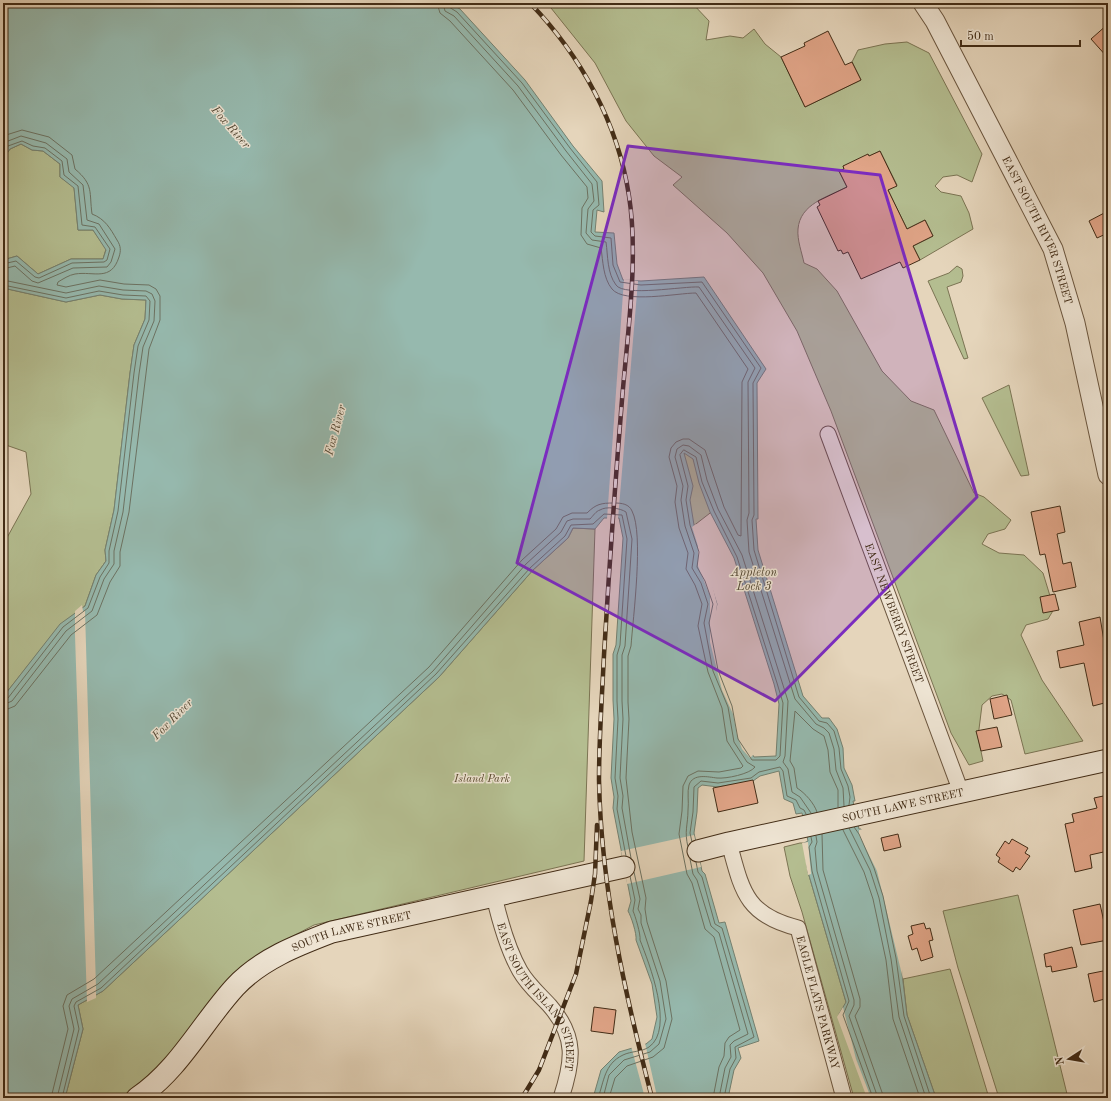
<svg xmlns="http://www.w3.org/2000/svg" width="1111" height="1101" font-family="'Old Standard TT',serif">
<style>
.green{fill:#b4bd90;stroke:#7b7453}
.water{fill:#96b9ae;stroke:#748171;fill-rule:evenodd}
.pier{fill:#e5d5bb}
.lines{fill:none;stroke-linecap:round;stroke-linejoin:round}
.shore{stroke:#6c7262;stroke-width:1}
.building{fill:#e1a588;stroke:#422c16}
.minor-casing{stroke:#6b563f;stroke-width:17}
.tertiary-casing{stroke:#6b563f;stroke-width:21}
.secondary-casing{stroke:#422c16;stroke-width:23}
.minor{stroke:#eee4d3;stroke-width:15}
.tertiary{stroke:#eee4d3;stroke-width:19}
.secondary{stroke:#eee4d3;stroke-width:21}
.rail-casing{stroke:#422c16;stroke-width:4.5}
.rail{stroke:#eee4d3;stroke-width:3;stroke-dasharray:9;stroke-linecap:butt}
.marked{fill:#7b2cbf;fill-opacity:0.2;stroke:#7b2cbf;stroke-width:3;stroke-linejoin:round}
.labels{text-anchor:middle;stroke-width:3;stroke-linejoin:round;paint-order:stroke}
.street-label{font-size:11px;fill:#422c16;stroke:#eee4d3}
.park-label{font-size:11px;font-style:italic;fill:#59492e;stroke:#eee4d3}
.water-label{font-size:12px;font-style:italic;fill:#534834;stroke:#eee4d3}
</style>
<rect width="100%" height="100%" fill="#e5d5bb"/>
<filter id="stains"><feTurbulence type="fractalNoise" baseFrequency=".005" numOctaves="4"/><feColorMatrix values="0 0 0 0 .2 0 0 0 0 .09 0 0 0 0 .02 0 0 0 .5 -.17"/></filter>
<radialGradient id="worn" r=".72"><stop offset=".6" stop-color="#630" stop-opacity="0"/><stop offset="1" stop-color="#630" stop-opacity=".3"/></radialGradient>
<g class="green">
<path d="M 547,3 L 692,3 L 709,21 L 706,40 L 730,36 L 743,38 L 754,29 L 765,44 L 781,57 L 805,107 L 861,80 L 852,62 L 858,50 L 885,44 L 907,42 L 929,53 L 982,154 L 972,182 L 957,175 L 943,177 L 935,186 L 941,192 L 961,196 L 969,213 L 973,229 L 920,260 L 913,246 L 933,236 L 925,220 L 907,229 L 888,190 L 897,185 L 880,151 L 852,165 L 843,166 L 844,169 L 839,171 L 847,187 C 827,197 800,204 798,229 C 797,240 802,253 804,263 L 817,269 L 837,291 L 882,371 L 911,401 L 934,410 L 974,493 L 984,497 L 1011,520 L 1005,529 L 988,534 L 982,544 L 999,553 L 1024,555 L 1043,573 L 1054,609 L 1048,619 L 1026,625 L 1021,635 L 1042,680 L 1083,741 L 1025,754 L 1011,700 L 1002,694 L 992,696 L 982,705 L 978,737 L 983,761 L 969,765 L 951,733 L 831,411 L 797,331 L 763,273 L 727,233 L 673,185 L 682,177 L 654,156 L 626,121 L 595,63 Z"/>
<path d="M 21,144 L 32,150 L 43,151 L 60,164 L 60,177 L 74,187 L 78,230 L 93,230 L 106,249 L 103,259 L 71,259 L 38,274 L 17,256 L 3,260 L 3,159 L 10,149 Z"/>
<path d="M 957,266 L 962,269 L 963,276 L 961,282 L 947,287 L 968,358 L 964,359 L 928,281 L 949,273 Z"/>
<path d="M 3,288 L 66,302 L 100,295 L 122,299 L 146,300 L 145,319 L 134,345 L 130,373 L 114,510 L 105,550 L 106,561 L 96,575 L 85,606 L 60,625 L 3,697 L 3,545 L 31,494 L 26,452 L 3,444 Z"/>
<path d="M 1009,385 L 1029,475 L 1021,476 L 982,398 Z"/>
<path d="M 683,434 L 714,510 L 692,527 L 678,456 Z"/>
<path d="M 573,528 L 595,529 L 584,861 L 314,925 L 276,945 L 206,1007 L 163,1062 L 133,1089 L 119,1098 L 65,1098 L 83,1029 L 78,1005 L 103,991 L 439,677 L 533,570 L 568,538 Z"/>
<path d="M 800,843 L 804,843 L 808,872 L 846,1002 L 869,1098 L 854,1098 L 802,912 L 790,876 L 784,847 Z"/>
<path d="M 1018,895 L 1068,1098 L 999,1098 L 958,968 L 943,911 Z"/>
<path d="M 950,969 L 989,1098 L 936,1098 L 907,1015 L 903,979 Z"/>
</g>
<path class="water" d="M 3,3 L 449,3 L 460,9 L 525,80 L 573,146 L 602,181 L 604,212 L 597,210 L 595,232 L 614,233 L 617,264 L 623,280 L 641,281 L 704,277 L 766,369 L 757,383 L 758,519 L 756,519 L 758,550 L 803,696 L 822,718 L 829,718 L 837,729 L 843,748 L 844,768 L 852,785 L 855,801 L 853,801 L 859,829 L 861,829 L 878,867 L 900,957 L 907,1015 L 936,1098 L 869,1098 L 839,1014 L 846,1002 L 808,872 L 804,843 L 808,841 L 802,813 L 796,814 L 793,803 L 784,799 L 779,771 L 760,776 L 753,781 L 718,787 L 702,785 L 698,788 L 697,812 L 694,833 L 702,871 L 705,874 L 719,923 L 725,922 L 759,1041 L 738,1048 L 741,1058 L 734,1070 L 728,1098 L 593,1098 L 601,1070 L 619,1052 L 646,1044 L 652,1039 L 657,1017 L 652,984 L 636,940 C 637,934 631,916 628,911 L 631,901 L 613,808 L 614,797 L 611,778 L 614,719 L 613,700 L 613,654 L 616,645 L 623,538 L 619,518 L 604,518 L 595,529 L 573,528 L 568,538 L 533,570 L 439,677 L 103,991 L 78,1005 L 83,1029 L 65,1098 L 3,1098 L 3,697 L 60,624 L 85,606 L 96,575 L 106,561 L 105,550 L 114,510 L 130,373 L 134,345 L 145,319 L 146,300 L 122,299 L 100,295 L 66,302 L 3,288 L 3,260 L 17,256 L 38,274 L 71,259 L 103,259 L 106,250 L 93,230 L 78,230 L 74,188 L 60,177 L 60,164 L 43,151 L 32,150 L 21,144 L 10,149 L 3,159 ZM 684,453 L 693,459 L 699,483 L 710,512 L 734,558 L 774,684 L 779,704 L 776,756 L 754,757 L 742,738 L 722,669 L 713,623 L 717,604 L 709,579 L 701,566 L 703,552 L 694,525 L 690,500 L 693,486 Z"/>
<g class="pier">
<path d="M 624,279 L 638,281 L 618,519 L 607,519 Z"/>
<path d="M 696,524 L 705,552 L 703,566 L 710,576 L 717,604 L 715,623 L 724,668 L 738,704 L 744,737 L 755,753 L 750,758 L 742,749 L 737,735 L 733,714 L 722,690 L 710,642 L 710,596 L 698,566 L 698,546 L 692,527 Z"/>
<path d="M 82,605 L 83,611 L 85,611 L 96,988 L 96,998 L 87,1002 L 75,635 L 75,611 Z"/>
<path d="M 863,829 L 880,866 L 889,895 L 902,957 L 903,979 L 877,871 L 859,835 L 859,830 Z"/>
<path d="M 694,835 L 701,867 L 627,884 L 621,851 Z"/>
<path d="M 808,842 L 811,874 L 808,875 L 802,843 Z"/>
<path d="M 843,1007 L 856,1059 L 871,1098 L 867,1098 L 837,1017 Z"/>
<path d="M 645,1043 L 656,1092 L 658,1098 L 645,1098 L 631,1046 Z"/>
</g>
<g class="lines">
<g class="shore">
<path d="M 437,3 L 440,13 L 450,21 L 513,90 L 561,155 L 587,187 L 588,198 L 582,208 L 581,235 L 587,244 L 601,248 C 603,261 603,278 612,289 C 624,304 678,293 696,293 L 748,369 L 742,382 L 741,536 L 738,535 L 724,507 L 705,450 L 689,439 L 683,439 L 676,442 L 671,448 L 669,457 L 677,486 L 675,502 L 679,528 L 688,553 L 686,569 L 695,585 L 702,604 L 698,626 L 708,672 L 722,708 L 727,741 L 743,766 L 741,768 L 719,772 L 698,771 L 688,776 L 683,786 L 682,811 L 679,834 L 687,874 L 692,883 L 705,929 L 714,937 L 740,1030 L 729,1037 L 725,1043 L 724,1056 L 719,1067 L 713,1098"/>
<path d="M 443,3 L 445,11 L 454,16 L 518,86 L 566,151 L 592,184 L 594,201 L 588,209 L 586,233 L 592,240 L 606,242 C 608,256 607,273 616,285 C 624,297 684,286 699,287 L 755,368 L 748,382 L 749,513 L 747,520 L 749,552 L 795,699 L 816,724 L 824,728 L 829,733 L 834,749 L 836,770 L 843,788 L 844,806"/>
<path d="M 448,3 L 449,7 L 457,12 L 522,83 L 570,148 L 597,182 L 599,205 L 593,210 L 591,232 L 595,236 L 611,238 L 613,265 L 620,282 L 641,285 L 702,282 L 761,368 L 753,383 L 754,515 L 752,520 L 754,550 L 799,697 L 819,721 L 827,723 L 834,731 L 839,748 L 841,769 L 848,786 L 850,797 L 849,805"/>
<path d="M 3,136 L 22,130 L 49,137 L 72,155 L 75,169 C 94,185 89,192 92,214 C 105,219 110,228 117,240 C 121,246 121,251 119,257 C 111,282 94,271 75,274 C 69,275 63,279 58,282 L 57,285 L 66,287 L 100,280 L 124,284 L 149,285 L 156,289 L 160,296 L 160,320 L 149,349 L 129,512 L 120,552 L 120,566 L 110,582 L 97,615 L 71,635 L 15,706 L 3,711"/>
<path d="M 3,143 L 21,136 L 46,143 L 67,159 L 69,172 L 83,185 L 87,220 L 99,224 L 115,249 L 111,262 L 107,267 L 73,268 L 38,283 L 32,281 L 15,266 L 3,269"/>
<path d="M 3,152 L 8,146 L 22,141 L 33,146 L 45,148 L 62,161 L 64,175 L 78,186 L 82,225 L 95,227 L 110,249 L 107,260 L 104,262 L 72,263 L 39,278 L 35,277 L 16,261 L 3,264"/>
<path d="M 3,280 L 66,293 L 99,286 L 123,290 L 146,291 L 152,294 L 155,301 L 154,321 L 143,347 L 139,374 L 123,512 L 114,551 L 114,564 L 104,579 L 92,611 L 66,631 L 12,701 L 3,705"/>
<path d="M 3,285 L 66,298 L 99,291 L 123,295 L 146,296 L 150,301 L 149,320 L 138,346 L 134,373 L 118,511 L 109,551 L 109,563 L 100,577 L 88,608 L 63,627 L 8,698 L 3,699"/>
<path d="M 684,450 L 696,457 L 702,482 L 714,511 L 737,557 L 777,683 L 783,703 L 780,756 L 776,760 L 752,760 L 738,739 L 732,706 L 718,670 L 709,623 L 713,604 L 705,581 L 697,567 L 699,552 L 690,525 L 686,500 L 688,486 L 680,455 Z"/>
<path d="M 817,812 C 814,803 805,793 797,788 L 794,768 L 790,761 L 795,711 L 813,729 L 824,736 L 828,750 L 830,772 L 838,790 L 838,807"/>
<path d="M 854,827 L 859,834 L 874,868 L 883,896 L 896,958 L 904,1016 L 931,1098"/>
<path d="M 849,828 L 870,870 L 879,898 L 891,959 L 899,1017 L 926,1098"/>
<path d="M 843,830 L 864,872 L 873,899 L 886,960 L 893,1019 L 920,1098"/>
<path d="M 822,834 L 823,870 L 860,999 L 860,1007 L 855,1016 L 884,1098"/>
<path d="M 816,836 L 817,842 L 815,848 L 817,871 L 854,1000 L 854,1005 L 849,1016 L 878,1098"/>
<path d="M 811,837 L 812,842 L 809,847 L 812,871 L 849,1001 L 843,1015 L 873,1098"/>
<path d="M 692,842 L 690,833 L 693,812 L 694,787 L 701,781 L 718,783 L 751,778 L 759,772 L 780,767 L 783,771 L 787,796 L 796,800 L 800,808 L 804,810 L 806,814"/>
<path d="M 688,847 C 684,831 688,825 688,810 C 689,802 687,792 689,785 C 693,773 708,777 717,778 C 726,779 750,774 755,767 L 747,762 L 734,742 L 728,707 L 713,671 L 704,623 L 708,604 L 701,583 L 692,568 L 694,553 L 685,526 L 681,500 L 683,486 L 675,457 L 677,449 L 683,445 L 689,446 L 701,455 L 707,480 L 718,509 L 742,555 L 788,701 L 785,756 L 783,762 L 788,769 L 792,792 L 800,797 L 811,813"/>
<path d="M 690,859 L 693,874 L 697,880 L 711,926 L 719,933 L 748,1034 L 734,1041 L 730,1045 L 731,1057 L 725,1068 L 719,1098"/>
<path d="M 696,862 L 698,872 L 702,877 L 715,924 L 722,928 L 754,1037 L 735,1047 L 736,1058 L 730,1069 L 724,1098"/>
<path d="M 51,1098 L 68,1029 L 63,1006 L 67,995 L 94,979 L 429,667 L 522,560 L 556,529 L 563,517 L 572,513 L 587,513 C 596,504 601,503 614,503 C 622,503 629,504 632,511 C 644,534 633,618 631,646 L 628,656 L 628,702 L 629,719 L 626,778 L 632,832 L 646,898 L 645,909 L 647,922 L 666,981 L 672,1019 L 664,1048 L 653,1057 L 627,1066 L 615,1078 L 609,1098"/>
<path d="M 57,1098 L 74,1029 L 69,1006 L 72,999 L 98,984 L 433,671 L 526,564 L 561,532 L 567,521 L 573,519 L 590,519 C 593,516 596,511 600,510 C 606,506 620,508 626,512 L 632,539 L 625,646 L 622,655 L 622,701 L 623,719 L 620,778 L 623,796 L 622,808 L 631,858"/>
<path d="M 62,1098 L 79,1029 L 74,1006 L 76,1002 L 101,988 L 436,674 L 530,568 L 565,536 L 571,525 L 593,524 L 604,514 L 622,515 L 627,539 L 620,645 L 617,655 L 617,701 L 618,719 L 615,778 L 618,796 L 617,809 L 626,856"/>
<path d="M 598,1098 C 604,1082 604,1064 623,1055 C 631,1051 642,1052 649,1047 C 675,1029 649,963 640,940 C 641,935 635,915 633,911 L 635,900 L 630,876"/>
<path d="M 603,1098 L 609,1075 L 624,1060 L 650,1052 L 659,1044 L 666,1019 L 660,981 L 641,923 L 641,915 L 638,909 L 640,899 L 634,872"/>
</g>
</g>
<g class="building">
<path d="M 1108,24 L 1108,58 L 1091,39 Z"/>
<path d="M 828,31 L 845,65 L 852,62 L 861,80 L 805,107 L 781,57 L 805,46 L 804,43 Z"/>
<path d="M 880,151 L 897,186 L 888,190 L 907,229 L 925,220 L 933,236 L 913,246 L 920,260 L 903,268 L 900,262 L 861,279 L 848,252 L 843,254 L 841,250 L 838,251 L 817,207 L 820,205 L 818,201 L 847,187 L 839,171 L 844,169 L 843,166 L 868,154 L 869,156 Z"/>
<path d="M 1108,211 L 1108,233 L 1097,238 L 1089,221 Z"/>
<path d="M 1060,506 L 1065,532 L 1057,534 L 1063,564 L 1071,562 L 1076,587 L 1053,592 L 1045,554 L 1040,555 L 1031,512 Z"/>
<path d="M 1055,594 L 1059,610 L 1043,613 L 1040,597 Z"/>
<path d="M 1100,617 L 1108,665 L 1108,702 L 1093,706 L 1084,663 L 1060,668 L 1057,651 L 1084,645 L 1079,622 Z"/>
<path d="M 1007,695 L 1012,715 L 994,719 L 990,699 Z"/>
<path d="M 997,727 L 1002,747 L 981,751 L 976,731 Z"/>
<path d="M 753,780 L 758,803 L 718,812 L 713,788 Z"/>
<path d="M 1108,795 L 1108,851 L 1090,855 L 1092,868 L 1075,872 L 1065,824 L 1074,822 L 1072,814 L 1097,808 L 1094,798 Z"/>
<path d="M 898,834 L 901,847 L 884,851 L 881,838 Z"/>
<path d="M 1012,839 L 1028,848 L 1025,853 L 1030,856 L 1020,870 L 1016,867 L 1013,872 L 998,862 L 1000,858 L 996,855 L 1005,841 L 1009,844 Z"/>
<path d="M 1100,904 L 1108,940 L 1081,945 L 1073,910 Z"/>
<path d="M 924,923 L 926,929 L 930,928 L 933,940 L 929,941 L 933,957 L 921,961 L 917,948 L 912,950 L 908,936 L 913,934 L 911,926 Z"/>
<path d="M 1072,947 L 1077,967 L 1052,972 L 1051,966 L 1046,967 L 1044,954 Z"/>
<path d="M 1108,970 L 1108,998 L 1094,1002 L 1088,974 Z"/>
<path d="M 594,1007 L 616,1010 L 613,1034 L 591,1031 Z"/>
</g>
<g class="lines">
<g class="minor-casing">
<g id="minor">
<path id="s1" d="M 828,434 L 961,792"/>
<path id="s2" d="M 729,843 C 742,890 745,915 798,928 L 844,1098"/>
<path id="s3" d="M 494,896 C 500,922 507,948 520,971 C 528,985 540,995 550,1006 C 577,1037 573,1062 561,1098"/>
</g>
</g>
<g class="tertiary-casing">
<g id="tertiary">
<path id="s4" d="M 923,3 L 935,21 L 1053,249 L 1075,323 L 1108,475"/>
</g>
</g>
<g class="secondary-casing">
<g id="secondary">
<path id="s5" d="M 698,851 L 729,843 L 1108,760"/>
<path id="s6" d="M 137,1098 C 179,1070 202,1023 235,987 C 261,959 298,945 332,932 L 624,867"/>
</g>
</g>
<use href="#minor" class="minor"/>
<use href="#tertiary" class="tertiary"/>
<use href="#secondary" class="secondary"/>
<g class="rail-casing">
<g id="rail">
<path d="M 530,3 C 581,56 618,123 629,196 C 639,259 627,337 622,400 C 615,485 609,570 604,655 C 602,697 599,738 599,780 C 601,888 625,994 652,1098"/>
<path d="M 522,1098 L 539,1070 L 576,974 L 591,901 L 595,874 L 597,825"/>
</g>
</g>
<use href="#rail" class="rail"/>
</g>
<path class="marked" d="M 628,146 L 880,175 L 977,497 L 775,701 L 517,563 Z"/>
<g class="labels">
<g class="street-label">
<text dy="4" stroke="none"><textPath href="#s4" startOffset="255">EAST SOUTH RIVER STREET</textPath></text>
<text dy="4" stroke="none"><textPath href="#s1" startOffset="191">EAST NEWBERRY STREET</textPath></text>
<text dy="4" stroke="none"><textPath href="#s5" startOffset="210">SOUTH LAWE STREET</textPath></text>
<text dy="4" stroke="none"><textPath href="#s6" startOffset="280">SOUTH LAWE STREET</textPath></text>
<text dy="4" stroke="none"><textPath href="#s3" startOffset="112">EAST SOUTH ISLAND STREET</textPath></text>
<text dy="4" stroke="none"><textPath href="#s2" startOffset="195">EAGLE FLATS PARKWAY</textPath></text>
</g>
<g class="park-label">
<text x="482" y="782">Island Park</text>
</g>
<g class="water-label">
<text transform="translate(231 127) rotate(49)" y="4">Fox River</text>
<text transform="translate(335 430) rotate(-75)" y="4">Fox River</text>
<text x="754" y="576">Appleton<tspan x="754" dy="14">Lock 3</tspan></text>
<text transform="translate(172 719) rotate(-45)" y="4">Fox River</text>
</g>
</g>
<rect width="1111" height="1101" fill="none" stroke="#e5d5bb" stroke-width="16"/>
<rect x="4" y="4" width="1103" height="1093" fill="none" stroke="#422c16" stroke-width="2"/>
<rect x="8" y="8" width="1095" height="1085" fill="none" stroke="#422c16"/>
<g transform="translate(1069 1059) rotate(258)" stroke="#eee4d3" stroke-width="3" paint-order="stroke">
<path d="M0-3L7 15L0 10L-7 15Z" fill="#422c16"/>
<text y="-6" font-size="11" font-weight="bold" text-anchor="middle" fill="#422c16">N</text>
</g>
<path d="M961 40v6h119v-6" fill="none" stroke="#422c16" stroke-width="2"/>
<text x="967" y="40" font-size="12" fill="#422c16" stroke="#eee4d3" stroke-width="3" paint-order="stroke">50 m</text>
<rect width="100%" height="100%" filter="url(#stains)"/>
<rect width="100%" height="100%" fill="url(#worn)"/>
</svg>
